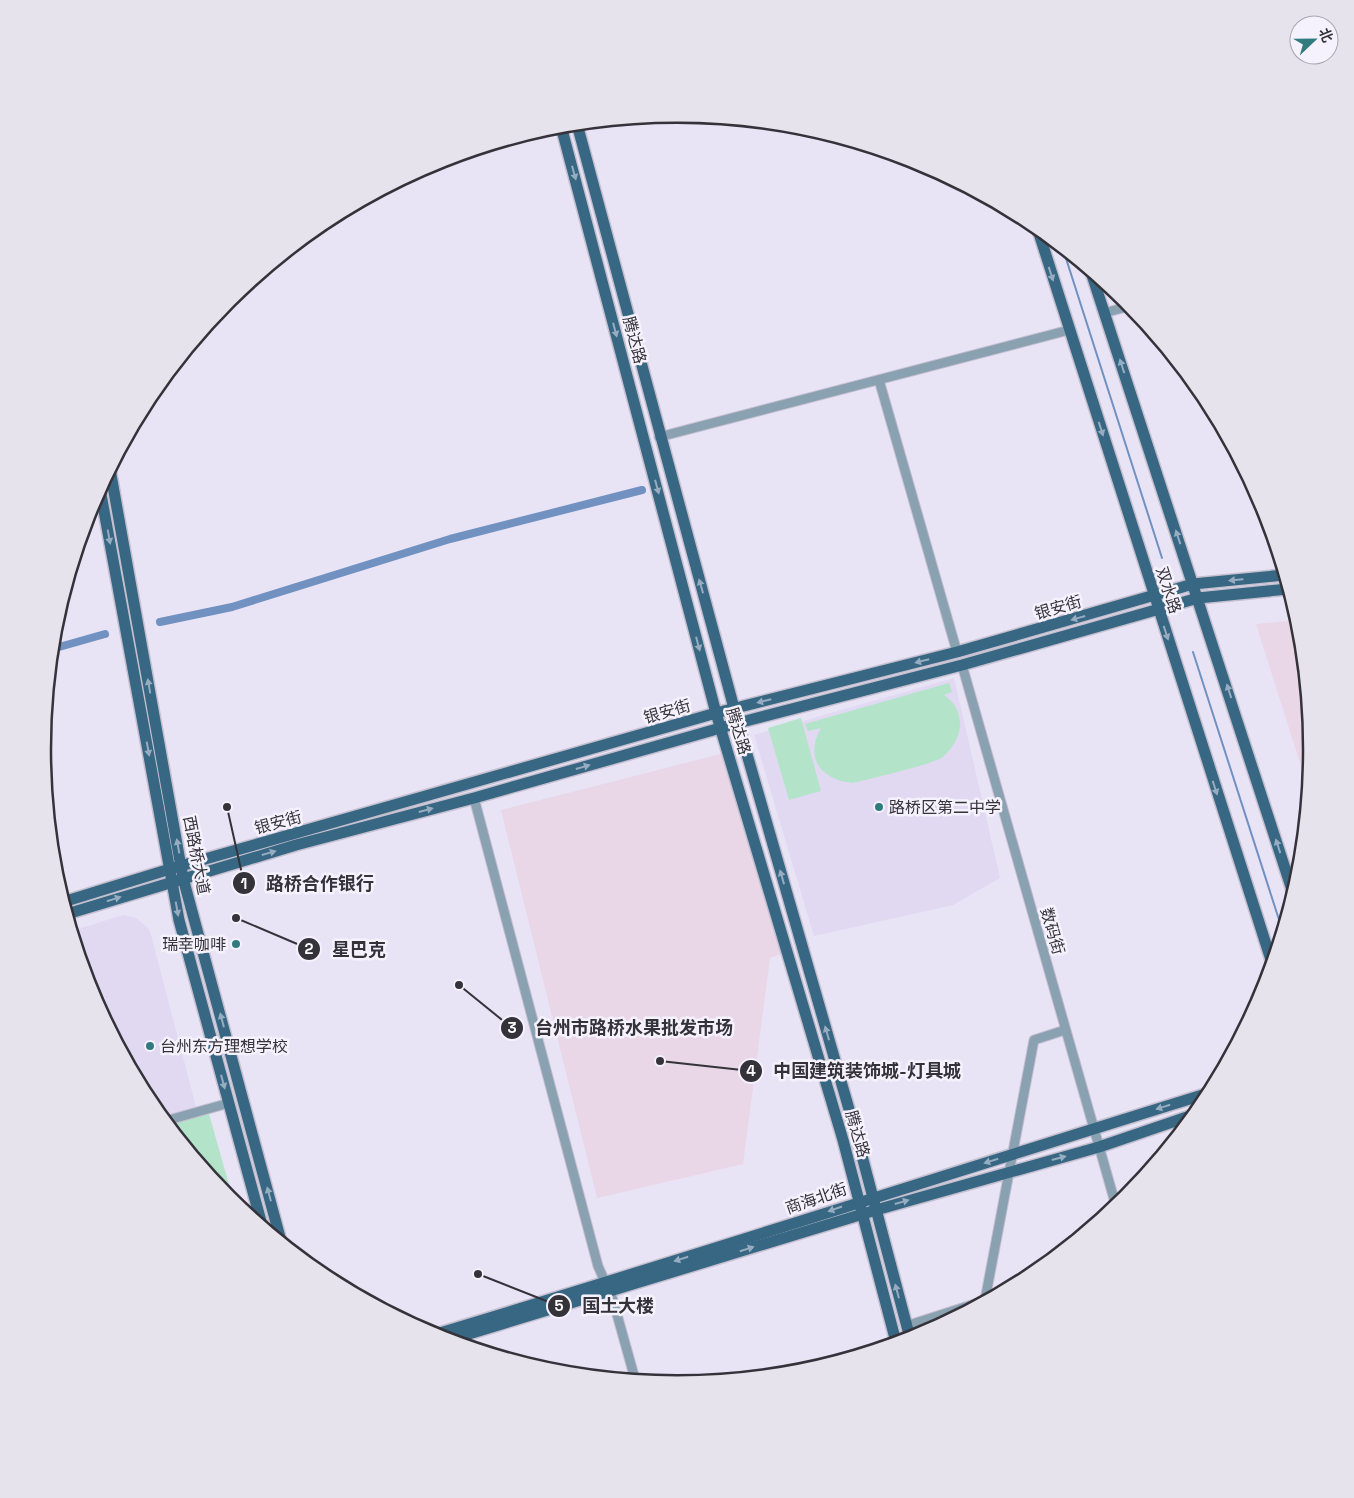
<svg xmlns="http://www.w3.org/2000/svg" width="1354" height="1498" font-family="'Space Grotesk','Noto Sans SC',sans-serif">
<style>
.commercial{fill:#e9d6e6}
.built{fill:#e1d8f2}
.green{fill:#b3e4ca}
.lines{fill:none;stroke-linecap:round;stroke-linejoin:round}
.stream{stroke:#7191c1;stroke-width:2}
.canal{stroke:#7191c1;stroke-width:8}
.minor-casing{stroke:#c5c0d0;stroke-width:11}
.major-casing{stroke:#c5c0d0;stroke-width:14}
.minor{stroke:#89a1b1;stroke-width:9}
.major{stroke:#386783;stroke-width:11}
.oneway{fill:#96acc0}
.poi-dot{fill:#317b7e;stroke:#f5f2fd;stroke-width:2}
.labels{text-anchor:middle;stroke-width:5;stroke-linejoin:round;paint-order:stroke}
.street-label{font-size:16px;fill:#35333a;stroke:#f5f2fd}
.poi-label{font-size:16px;fill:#35333a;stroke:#f5f2fd;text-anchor:start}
.rim{fill:none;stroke:#35333a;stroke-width:2.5}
.leader{fill:none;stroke:#35333a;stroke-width:2}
.callout-dot{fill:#35333a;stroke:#f5f2fd;stroke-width:2}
.mark-label{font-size:15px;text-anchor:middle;font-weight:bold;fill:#fff}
.callout-label{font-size:18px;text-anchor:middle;font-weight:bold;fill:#35333a;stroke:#f5f2fd;stroke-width:5;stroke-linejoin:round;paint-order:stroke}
</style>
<rect width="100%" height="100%" fill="#e9e3f6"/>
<g class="commercial">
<path d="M 1298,620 L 1311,749 L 1308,788 L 1256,624 Z"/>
<path d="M 721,754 L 781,954 L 770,958 L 743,1164 L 597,1198 L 501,810 Z"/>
</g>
<g class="built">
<path d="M 954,678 L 1000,878 L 953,905 L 814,936 L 754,735 Z"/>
<path d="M 123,915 L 136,918 L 148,928 L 151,935 L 196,1107 L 162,1117 L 149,1101 L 91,992 L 72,931 Z"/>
</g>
<g class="green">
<path d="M 949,683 L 952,692 L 944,695 C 954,702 959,710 960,723 C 961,735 952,749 943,757 C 934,764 869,779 853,783 C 821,780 804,758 821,728 L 808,731 L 805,724 Z"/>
<path d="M 801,718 L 821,791 L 789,800 L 768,728 Z"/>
<path d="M 207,1107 L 234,1202 L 164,1119 Z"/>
</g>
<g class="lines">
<g class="stream">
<path d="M 1063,249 L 1162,558"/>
<path d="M 1193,652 L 1282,929"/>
</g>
<g class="canal">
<path d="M 160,622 L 232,607 L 450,539 L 642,490"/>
<path d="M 52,649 L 105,634"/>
</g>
<g class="minor-casing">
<g id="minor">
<path d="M 1104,313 L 1130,306"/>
<path d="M 879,380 L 957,652"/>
<path d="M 659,437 L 1069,330"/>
<path d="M 962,665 L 1116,1206"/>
<path d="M 474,798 L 598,1266 L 613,1300 L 635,1379"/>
<path d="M 54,869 L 56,876"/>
<path d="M 165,1121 L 229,1103"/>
<path d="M 985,1300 L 1034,1040 L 1065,1030"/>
<path d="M 906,1326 L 984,1301"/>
</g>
</g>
<g class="major-casing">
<g id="major">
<path d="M 577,124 L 738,723 L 857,1137 L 910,1338"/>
<path d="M 561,126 L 716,713 L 843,1140 L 896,1342"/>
<path d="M 1037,227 L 1272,963"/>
<path d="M 1091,272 L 1293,893"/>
<path d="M 110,469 L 183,878 L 281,1241"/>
<path d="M 100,489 L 179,920 L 262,1225"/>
<path d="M 63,902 L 170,869 L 716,713 L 957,652 L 1193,584 L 1284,575"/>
<path d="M 67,914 L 296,845 L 474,798 L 738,723 L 962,665 L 1198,598 L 1288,589"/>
<path d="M 433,1335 C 693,1257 950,1173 1209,1093"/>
<path d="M 449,1340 L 876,1210 L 1099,1147 L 1193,1115"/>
</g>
</g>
<use href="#minor" class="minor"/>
<use href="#major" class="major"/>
</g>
<defs><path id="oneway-solid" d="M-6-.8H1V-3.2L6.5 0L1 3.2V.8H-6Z" transform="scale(1.25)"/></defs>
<g class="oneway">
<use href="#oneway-solid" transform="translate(574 173) rotate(75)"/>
<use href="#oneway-solid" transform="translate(1051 274) rotate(72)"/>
<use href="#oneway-solid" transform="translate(615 330) rotate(75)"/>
<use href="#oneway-solid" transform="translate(1122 366) rotate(-108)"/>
<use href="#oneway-solid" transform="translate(1101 429) rotate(72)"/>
<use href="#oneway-solid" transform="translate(657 487) rotate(75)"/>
<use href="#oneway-solid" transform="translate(109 537) rotate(80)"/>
<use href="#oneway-solid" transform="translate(1178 537) rotate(-108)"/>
<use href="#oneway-solid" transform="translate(1236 580) rotate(175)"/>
<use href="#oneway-solid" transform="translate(701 586) rotate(-106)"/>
<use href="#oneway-solid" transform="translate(1078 618) rotate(164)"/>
<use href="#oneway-solid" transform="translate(1166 633) rotate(72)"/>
<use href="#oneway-solid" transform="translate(698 644) rotate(75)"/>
<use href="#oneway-solid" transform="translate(922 661) rotate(166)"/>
<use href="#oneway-solid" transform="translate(149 686) rotate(-100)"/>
<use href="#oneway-solid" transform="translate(1229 691) rotate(-108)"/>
<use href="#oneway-solid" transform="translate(764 701) rotate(166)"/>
<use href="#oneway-solid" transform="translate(148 749) rotate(80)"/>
<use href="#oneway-solid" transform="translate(583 767) rotate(-16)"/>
<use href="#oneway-solid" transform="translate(1215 788) rotate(72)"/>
<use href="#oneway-solid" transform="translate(426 810) rotate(-15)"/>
<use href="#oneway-solid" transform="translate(178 846) rotate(-100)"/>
<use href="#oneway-solid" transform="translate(1278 846) rotate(-108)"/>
<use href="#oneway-solid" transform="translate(269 853) rotate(-16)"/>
<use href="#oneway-solid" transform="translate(782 877) rotate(-106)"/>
<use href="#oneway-solid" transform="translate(114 899) rotate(-17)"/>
<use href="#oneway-solid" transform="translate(177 909) rotate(80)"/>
<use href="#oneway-solid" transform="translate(222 1020) rotate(-105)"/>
<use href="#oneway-solid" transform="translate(827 1033) rotate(-106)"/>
<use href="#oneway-solid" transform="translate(223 1082) rotate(75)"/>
<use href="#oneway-solid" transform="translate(1163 1107) rotate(163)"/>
<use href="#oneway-solid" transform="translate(1059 1158) rotate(-15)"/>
<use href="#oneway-solid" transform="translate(991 1161) rotate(163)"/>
<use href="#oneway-solid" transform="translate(269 1194) rotate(-105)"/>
<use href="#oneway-solid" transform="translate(902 1202) rotate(-16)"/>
<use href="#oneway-solid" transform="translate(835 1209) rotate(161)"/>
<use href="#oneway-solid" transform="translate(747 1249) rotate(-17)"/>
<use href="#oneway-solid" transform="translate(681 1259) rotate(163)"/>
<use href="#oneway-solid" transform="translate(897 1291) rotate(-105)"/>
</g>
<g class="poi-dot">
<circle cx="879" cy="807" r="5"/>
<circle cx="236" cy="944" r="5"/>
<circle cx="150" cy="1046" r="5"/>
</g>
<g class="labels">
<g class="street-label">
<text transform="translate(635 340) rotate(75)" y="6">腾达路</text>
<text transform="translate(1169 590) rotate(72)" y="6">双水路</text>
<text transform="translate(1058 607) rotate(-16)" y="6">银安街</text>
<text transform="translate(667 711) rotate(-16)" y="6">银安街</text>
<text transform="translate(739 731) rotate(73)" y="6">腾达路</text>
<text transform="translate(278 822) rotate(-15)" y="6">银安街</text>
<text transform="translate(197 855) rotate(79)" y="6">西路桥大道</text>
<text transform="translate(1053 931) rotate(74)" y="6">数码街</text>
<text transform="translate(858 1134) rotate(74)" y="6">腾达路</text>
<text transform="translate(816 1198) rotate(-19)" y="6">商海北街</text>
</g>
<g class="poi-label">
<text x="889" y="813">路桥区第二中学</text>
<text x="226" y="950" text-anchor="end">瑞幸咖啡</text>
<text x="160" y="1052">台州东方理想学校</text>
</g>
</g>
<path d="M0 0H1354V1498H0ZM51 749a626 626 0 1 1 1252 0a626 626 0 1 1-1252 0Z" fill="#e6e3ed" fill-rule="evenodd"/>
<path class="rim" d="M51 749a626 626 0 1 1 1252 0a626 626 0 1 1-1252 0Z"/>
<path class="leader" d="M227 807L244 883M236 918L309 949M459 985L512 1028M660 1061L751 1071M478 1274L559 1306"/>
<g class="callout-dot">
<circle cx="227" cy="807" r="5"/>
<circle cx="236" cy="918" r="5"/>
<circle cx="459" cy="985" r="5"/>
<circle cx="660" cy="1061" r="5"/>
<circle cx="478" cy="1274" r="5"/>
<circle cx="244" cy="883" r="12"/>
<circle cx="309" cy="949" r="12"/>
<circle cx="512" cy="1028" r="12"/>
<circle cx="751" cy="1071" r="12"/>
<circle cx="559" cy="1306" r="12"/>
</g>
<g class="mark-label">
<text x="244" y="889">1</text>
<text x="309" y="954">2</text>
<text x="512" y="1033">3</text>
<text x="751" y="1076">4</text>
<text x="559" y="1311">5</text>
</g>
<g class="callout-label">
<text x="320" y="890">路桥合作银行</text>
<text x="359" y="956">星巴克</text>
<text x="634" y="1034">台州市路桥水果批发市场</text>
<text x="867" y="1077">中国建筑装饰城-灯具城</text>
<text x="618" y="1312">国土大楼</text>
</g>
<g transform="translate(1314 40) rotate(68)"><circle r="24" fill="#f5f2fd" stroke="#a8a6af"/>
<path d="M0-4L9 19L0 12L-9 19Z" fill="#317b7e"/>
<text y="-8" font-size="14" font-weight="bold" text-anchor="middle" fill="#35333a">北</text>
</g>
</svg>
